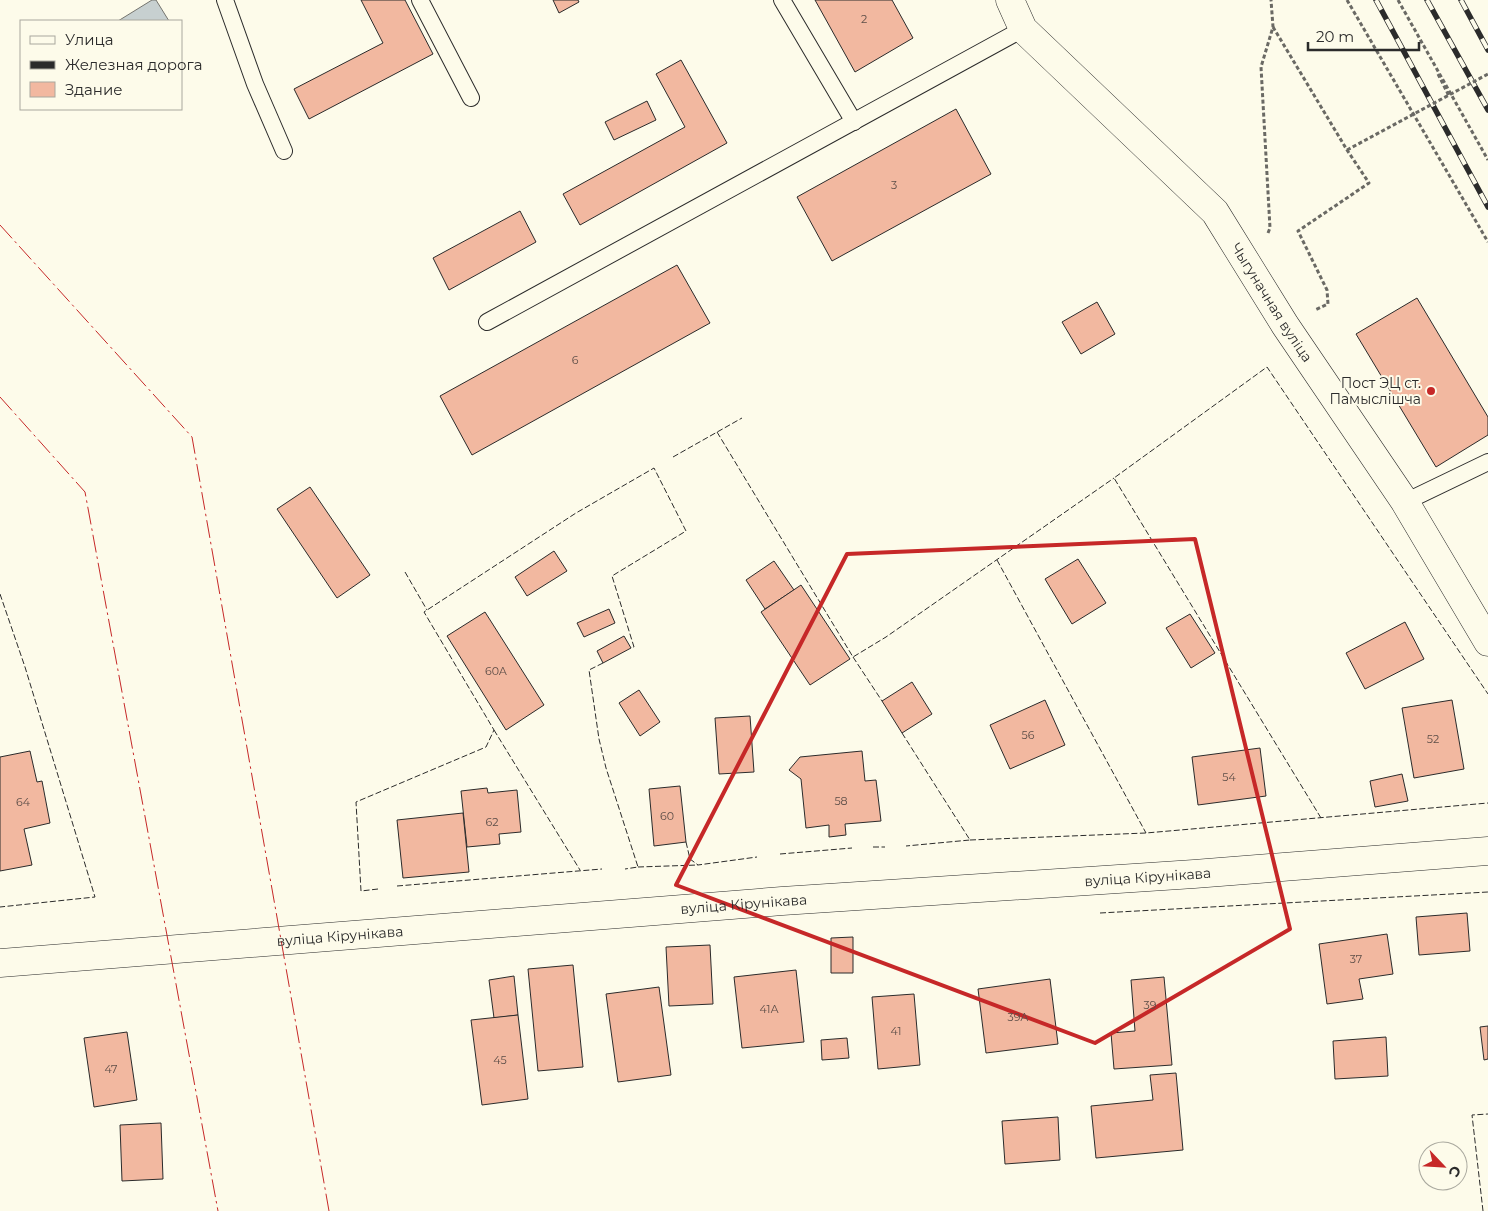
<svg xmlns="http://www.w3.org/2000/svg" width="1488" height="1211" font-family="Montserrat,sans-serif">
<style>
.water{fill:#c7d0d0;stroke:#74746e}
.building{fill:#f2b8a0;stroke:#2b2b2b}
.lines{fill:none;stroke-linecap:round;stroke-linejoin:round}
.lane-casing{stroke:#2b2b2b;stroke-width:18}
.street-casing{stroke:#2b2b2b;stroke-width:29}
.path{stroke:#6a6964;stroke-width:3;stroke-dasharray:4 2.5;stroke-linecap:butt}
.lane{stroke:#fdfbea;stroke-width:16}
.street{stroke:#fdfbea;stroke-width:28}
.rail-casing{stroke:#2b2b2b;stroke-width:5.5}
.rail{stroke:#fdfbea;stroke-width:4;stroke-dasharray:11;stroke-linecap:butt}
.path-bridge{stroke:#6a6964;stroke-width:3;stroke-dasharray:4 2.5;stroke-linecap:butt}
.fence{stroke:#2b2b2b;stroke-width:1;stroke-dasharray:6 2.5;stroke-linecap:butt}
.power{stroke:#c62828;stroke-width:1;stroke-dasharray:18 4 2.5 4;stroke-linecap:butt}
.marked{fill:none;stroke:#c62828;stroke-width:4;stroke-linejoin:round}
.poi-dot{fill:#c62828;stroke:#fdfbea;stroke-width:2}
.labels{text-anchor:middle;stroke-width:4;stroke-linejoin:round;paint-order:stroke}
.number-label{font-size:11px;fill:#5d4e48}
.street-label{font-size:14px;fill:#2b2b2b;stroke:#fdfbea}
.poi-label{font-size:14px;fill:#2b2b2b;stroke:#fdfbea;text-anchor:end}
</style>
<rect width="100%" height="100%" fill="#fdfbea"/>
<path class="water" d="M 152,0 L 156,0 L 169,21 L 118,21 Z"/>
<g class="building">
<path d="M 361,0 L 405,0 L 433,54 L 309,119 L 294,89 L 383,43 Z"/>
<path d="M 553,0 L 578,0 L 579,2 L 559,13 Z"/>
<path d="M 815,0 L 892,0 L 913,38 L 855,72 Z"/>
<path d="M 681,60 L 727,143 L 580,225 L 563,194 L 685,127 L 656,74 Z"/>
<path d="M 647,101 L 656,120 L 614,140 L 605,122 Z"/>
<path d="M 956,109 L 991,174 L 832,261 L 797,197 Z"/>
<path d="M 520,211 L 536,242 L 449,290 L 433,258 Z"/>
<path d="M 677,265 L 710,323 L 472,455 L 440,396 Z"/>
<path d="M 1417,298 L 1488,417 L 1488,435 L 1436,467 L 1356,334 Z"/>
<path d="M 1097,302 L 1115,334 L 1081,354 L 1062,322 Z"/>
<path d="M 310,487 L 370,575 L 337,598 L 277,509 Z"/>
<path d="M 554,551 L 567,571 L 527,596 L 515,577 Z"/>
<path d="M 1078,559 L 1106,603 L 1072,624 L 1045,579 Z"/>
<path d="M 774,561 L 794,590 L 765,609 L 746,580 Z"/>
<path d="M 801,585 L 850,659 L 810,685 L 761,612 Z"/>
<path d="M 609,609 L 615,623 L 584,637 L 577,623 Z"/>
<path d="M 485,612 L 544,705 L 506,730 L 447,636 Z"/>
<path d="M 1190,614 L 1215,653 L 1191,668 L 1166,628 Z"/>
<path d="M 1405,622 L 1424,659 L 1365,689 L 1346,653 Z"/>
<path d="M 624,636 L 631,648 L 603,663 L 597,651 Z"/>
<path d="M 912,682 L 932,714 L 902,733 L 882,701 Z"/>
<path d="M 639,690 L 660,722 L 640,736 L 619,703 Z"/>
<path d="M 1045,700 L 1065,745 L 1010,769 L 990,725 Z"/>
<path d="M 1452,700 L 1464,769 L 1414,778 L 1402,708 Z"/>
<path d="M 750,716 L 754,772 L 719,774 L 715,718 Z"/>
<path d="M 1260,748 L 1266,796 L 1198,805 L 1192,757 Z"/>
<path d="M 30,751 L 37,782 L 42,781 L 50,823 L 24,829 L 32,865 L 0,871 L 0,757 Z"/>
<path d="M 862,751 L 865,781 L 876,780 L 881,821 L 845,824 L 846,835 L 829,837 L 829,825 L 806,828 L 801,779 L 789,770 L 800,757 Z"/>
<path d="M 1402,774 L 1408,801 L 1375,807 L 1370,781 Z"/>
<path d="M 680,786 L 686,842 L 654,846 L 649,789 Z"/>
<path d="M 487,788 L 488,793 L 517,790 L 521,832 L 499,834 L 500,844 L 467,847 L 461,791 Z"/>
<path d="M 463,813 L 469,872 L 403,878 L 397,820 Z"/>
<path d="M 1467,913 L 1470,951 L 1419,955 L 1416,917 Z"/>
<path d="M 1387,934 L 1393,974 L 1359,979 L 1363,999 L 1327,1004 L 1319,944 Z"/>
<path d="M 853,937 L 853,973 L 831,973 L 831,938 Z"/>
<path d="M 710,945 L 713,1004 L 669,1006 L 666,947 Z"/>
<path d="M 573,965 L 583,1067 L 538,1071 L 528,969 Z"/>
<path d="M 796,970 L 804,1042 L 742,1048 L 734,977 Z"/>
<path d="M 514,976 L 518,1015 L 494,1018 L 489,980 Z"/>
<path d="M 1164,977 L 1172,1065 L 1114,1069 L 1111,1033 L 1135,1031 L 1131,980 Z"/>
<path d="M 1050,979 L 1058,1044 L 986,1053 L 978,989 Z"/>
<path d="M 659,987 L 671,1075 L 618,1082 L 606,994 Z"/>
<path d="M 914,994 L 920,1065 L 878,1069 L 872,997 Z"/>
<path d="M 518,1015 L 528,1099 L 482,1105 L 471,1020 Z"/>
<path d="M 1488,1026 L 1488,1059 L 1484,1060 L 1480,1027 Z"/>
<path d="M 127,1032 L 137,1100 L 94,1107 L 84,1038 Z"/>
<path d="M 1386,1037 L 1388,1076 L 1335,1079 L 1333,1041 Z"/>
<path d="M 847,1038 L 849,1058 L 822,1060 L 821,1040 Z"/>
<path d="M 1176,1073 L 1183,1150 L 1096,1158 L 1091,1106 L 1153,1100 L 1150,1075 Z"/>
<path d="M 1058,1117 L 1060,1160 L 1005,1164 L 1002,1121 Z"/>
<path d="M 161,1123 L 163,1179 L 122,1181 L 120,1125 Z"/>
</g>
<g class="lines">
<g class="lane-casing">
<g id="lane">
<path d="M 225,0 L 255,84 L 284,151"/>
<path d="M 420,0 L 471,98"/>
<path d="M 782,0 L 854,122"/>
<path d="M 487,322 L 1023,29"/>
<path d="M 1405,502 L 1488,462"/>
</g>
</g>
<g class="street-casing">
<g id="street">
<path id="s1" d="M 1010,0 L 1023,29 L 1215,212 L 1285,325 L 1405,502 L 1488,642"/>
<path id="s2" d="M 0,963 L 782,901 L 1194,874 L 1488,851"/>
</g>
</g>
<g class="path">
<path d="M 1347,0 L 1488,242"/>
<path d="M 1398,0 L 1488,160"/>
<path d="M 1273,27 L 1347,150 L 1369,183 L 1298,231 L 1327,290 L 1328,304 L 1315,310"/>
<path d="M 1438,74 L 1449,96"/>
<path d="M 1268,233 L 1270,228 L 1261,67 L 1273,27 L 1271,0"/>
</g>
<use href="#lane" class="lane"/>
<use href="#street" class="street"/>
<g class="rail-casing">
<g id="rail">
<path d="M 1376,0 L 1488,207"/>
<path d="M 1427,0 L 1488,110"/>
<path d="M 1461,0 L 1488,50"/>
</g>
</g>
<use href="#rail" class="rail"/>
<path class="path-bridge" d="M 1347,150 L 1488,74"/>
<g class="fence">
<path d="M 717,432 L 853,657 L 886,637 L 1114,478"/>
<path d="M 673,457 L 742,418"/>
<path d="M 997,560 L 1146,833"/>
<path d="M 405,572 L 427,610"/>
<path d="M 0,594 L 25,667 L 95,897 L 0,907"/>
<path d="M 853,657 L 882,701"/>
<path d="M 603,663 L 589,670 L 599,739 L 606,768 L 638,867 L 625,869"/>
<path d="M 494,730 L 580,870"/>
<path d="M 902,733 L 970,840 L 906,846"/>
<path d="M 1321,818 L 1114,478 L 1267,367 L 1488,694"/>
<path d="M 970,840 L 1146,833 L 1488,803"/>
<path d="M 686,842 L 690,859 L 698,865 L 757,857"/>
<path d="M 873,847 L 885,847"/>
<path d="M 780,854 L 852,848"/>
<path d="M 638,867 L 698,865"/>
<path d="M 397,886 L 602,869"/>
<path d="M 378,889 L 361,891 L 356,802 L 486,747 L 494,730 L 424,612 L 576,513 L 654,468 L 686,531 L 612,576 L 634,647 L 631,648"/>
<path d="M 1100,913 L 1488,892"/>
<path d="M 1483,1211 L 1472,1115 L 1488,1114"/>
</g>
<g class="power">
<path d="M 0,225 L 192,437 L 329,1211"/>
<path d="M 0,397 L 85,492 L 218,1211"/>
</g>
</g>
<path class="marked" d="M 1195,539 L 1290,929 L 1095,1043 L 676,885 L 847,554 Z"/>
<circle class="poi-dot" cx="1431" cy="391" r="5"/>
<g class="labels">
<g class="number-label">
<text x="864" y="23">2</text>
<text x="894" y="189">3</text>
<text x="575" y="364">6</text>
<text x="496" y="675">60А</text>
<text x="1028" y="739">56</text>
<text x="1433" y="743">52</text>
<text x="1229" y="781">54</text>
<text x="841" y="805">58</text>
<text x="23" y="806">64</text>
<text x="667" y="820">60</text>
<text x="492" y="826">62</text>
<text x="1356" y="963">37</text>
<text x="1150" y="1009">39</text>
<text x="769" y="1013">41А</text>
<text x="1018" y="1021">39А</text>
<text x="896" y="1035">41</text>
<text x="500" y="1064">45</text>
<text x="111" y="1073">47</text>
</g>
<g class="street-label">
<text dy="5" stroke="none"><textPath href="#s1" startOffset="404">Чыгуначная вуліца</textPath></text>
<text dy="5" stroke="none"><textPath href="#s2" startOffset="1151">вуліца Кірунікава</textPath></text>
<text dy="5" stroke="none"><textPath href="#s2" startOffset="746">вуліца Кірунікава</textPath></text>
<text dy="5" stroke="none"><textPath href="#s2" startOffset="341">вуліца Кірунікава</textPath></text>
</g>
<g class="poi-label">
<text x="1421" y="388">Пост ЭЦ ст.<tspan x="1421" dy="16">Памыслішча</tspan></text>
</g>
</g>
<rect x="20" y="20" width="162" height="90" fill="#fdfbea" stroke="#a9a89e"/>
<rect x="30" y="36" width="25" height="8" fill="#fdfbea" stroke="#a9a89e"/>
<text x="65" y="45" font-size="15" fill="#2b2b2b">Улица</text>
<rect x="30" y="61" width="25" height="8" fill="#2b2b2b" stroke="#a9a89e"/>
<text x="65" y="70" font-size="15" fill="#2b2b2b">Железная дорога</text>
<rect x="30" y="82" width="25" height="15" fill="#f2b8a0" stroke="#a9a89e"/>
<text x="65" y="95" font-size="15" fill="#2b2b2b">Здание</text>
<g transform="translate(1443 1166) rotate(115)"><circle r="24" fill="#fdfbea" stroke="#a9a89e"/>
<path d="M0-4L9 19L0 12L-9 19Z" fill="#c62828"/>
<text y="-8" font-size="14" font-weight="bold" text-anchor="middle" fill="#2b2b2b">С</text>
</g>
<path d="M1308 42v8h111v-8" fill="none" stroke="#2b2b2b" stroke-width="2.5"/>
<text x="1316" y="42" font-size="15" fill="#2b2b2b" stroke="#fdfbea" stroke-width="4" paint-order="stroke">20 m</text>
</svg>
